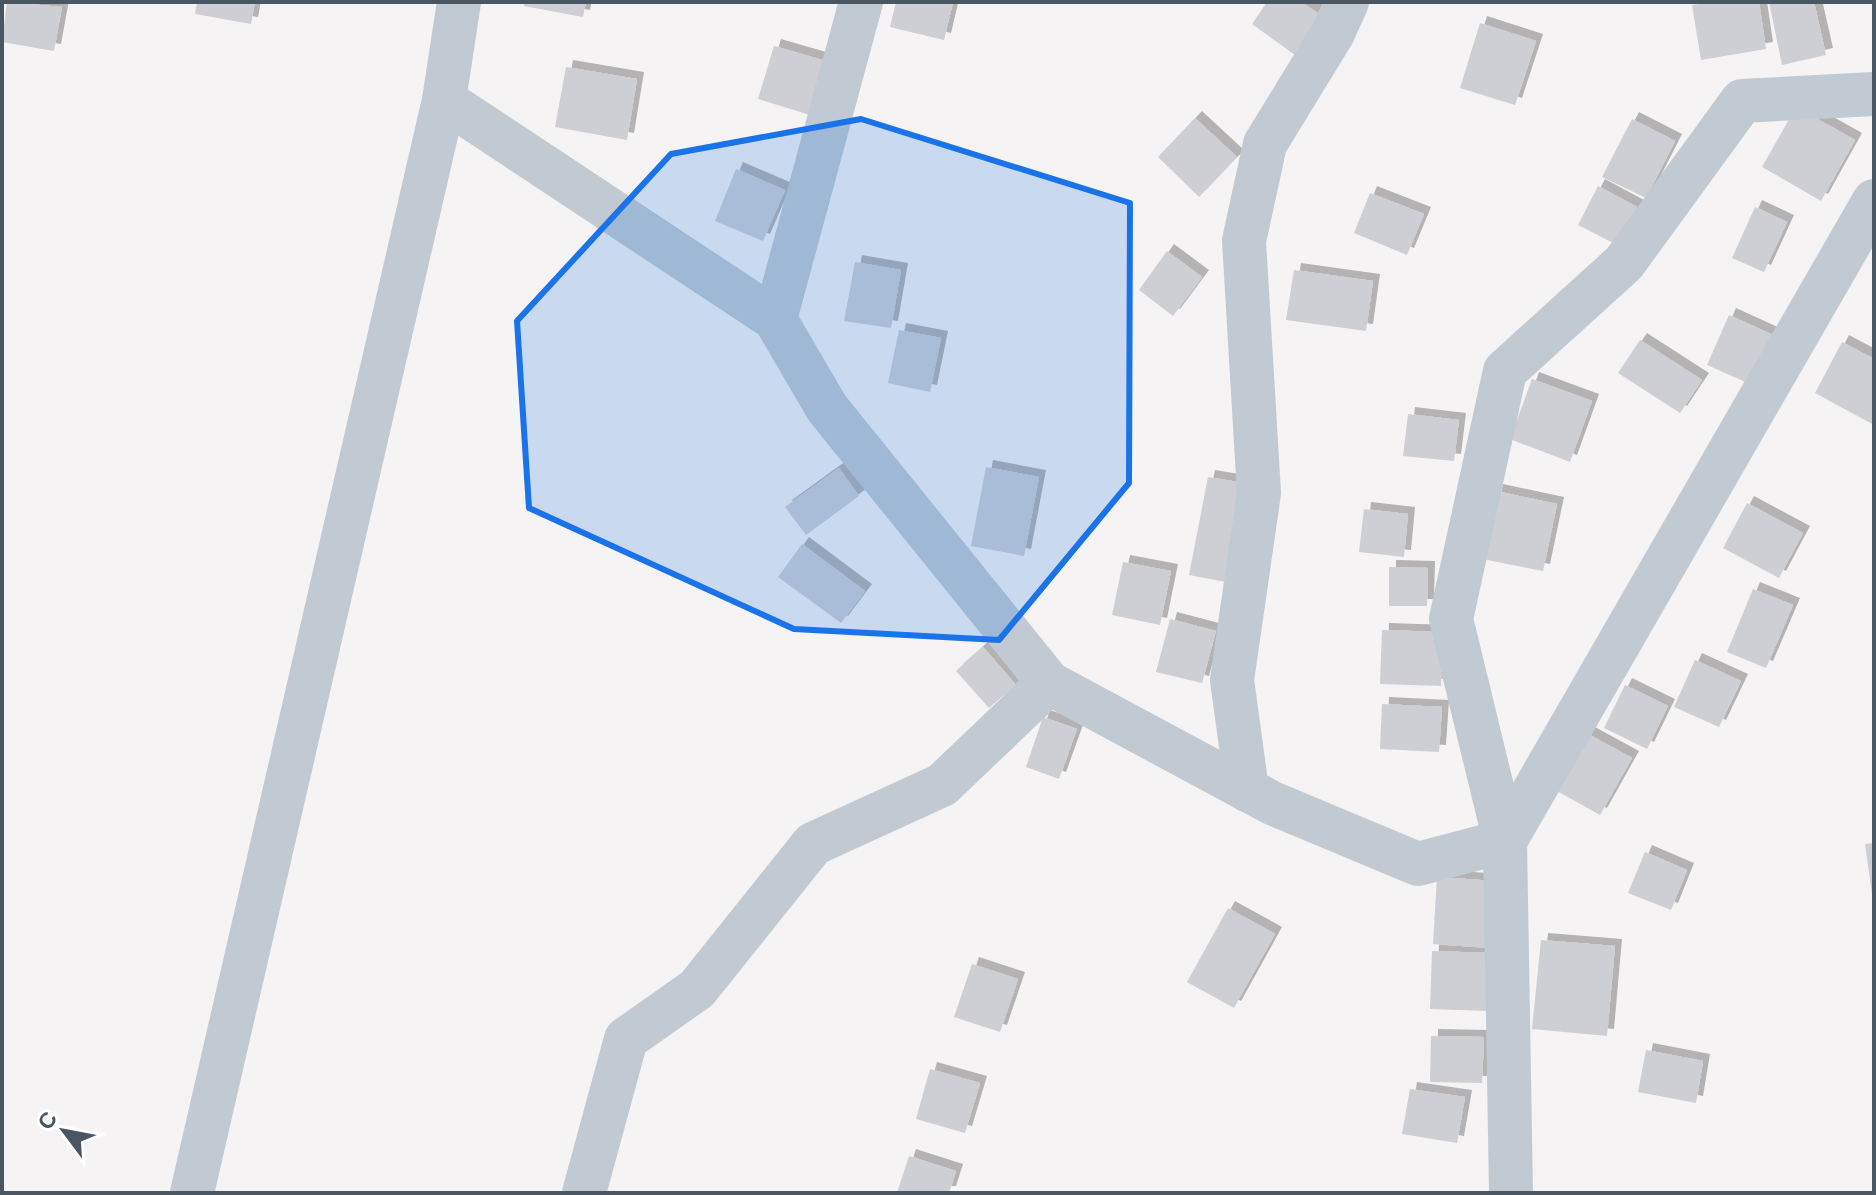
<svg xmlns="http://www.w3.org/2000/svg" width="1876" height="1195" font-family="'Work Sans',sans-serif">
<style>
.building{fill:#cdcfd5;filter:url(#shadow)}
.lines{fill:none;stroke-linecap:round;stroke-linejoin:round}
.minor{stroke:#c1cad2;stroke-width:44}
.marked{fill:#1a73e8;fill-opacity:0.2;stroke:#1a73e8;stroke-width:6;stroke-linejoin:round}
</style>
<defs>
<filter id="shadow"><feDropShadow dx="7" dy="-7" stdDeviation="0" flood-color="#0004"/></filter>
</defs>
<rect width="100%" height="100%" fill="#f5f3f3"/>
<g class="building">
<path d="M 7,2 L 62,7 L 54,51 L 2,42 Z"/>
<path d="M 197,2 L 255,2 L 251,24 L 195,14 Z"/>
<path d="M 525,2 L 586,2 L 583,17 L 524,6 Z"/>
<path d="M 896,2 L 953,2 L 944,40 L 890,27 Z"/>
<path d="M 1267,2 L 1301,2 L 1322,16 L 1295,55 L 1252,24 Z"/>
<path d="M 1713,2 L 1759,2 L 1766,49 L 1701,60 L 1692,5 Z"/>
<path d="M 1769,2 L 1814,2 L 1826,55 L 1782,65 Z"/>
<path d="M 1480,23 L 1536,41 L 1515,105 L 1460,88 Z"/>
<path d="M 774,46 L 826,61 L 810,115 L 758,99 Z"/>
<path d="M 566,67 L 637,79 L 627,140 L 555,127 Z"/>
<path d="M 1796,107 L 1855,140 L 1821,201 L 1762,167 Z"/>
<path d="M 1195,118 L 1237,157 L 1199,197 L 1158,157 Z"/>
<path d="M 1632,119 L 1675,141 L 1646,198 L 1602,177 Z"/>
<path d="M 736,169 L 785,190 L 763,241 L 715,221 Z"/>
<path d="M 1598,186 L 1637,207 L 1617,245 L 1578,225 Z"/>
<path d="M 1370,193 L 1424,214 L 1407,255 L 1354,233 Z"/>
<path d="M 1755,207 L 1787,222 L 1764,272 L 1732,258 Z"/>
<path d="M 1167,251 L 1202,277 L 1173,316 L 1139,290 Z"/>
<path d="M 855,262 L 901,270 L 891,328 L 844,321 Z"/>
<path d="M 1294,270 L 1373,281 L 1366,331 L 1286,320 Z"/>
<path d="M 1729,315 L 1773,335 L 1750,384 L 1707,365 Z"/>
<path d="M 899,330 L 941,338 L 930,392 L 888,383 Z"/>
<path d="M 1640,340 L 1702,380 L 1680,413 L 1618,373 Z"/>
<path d="M 1842,342 L 1874,359 L 1874,425 L 1815,393 Z"/>
<path d="M 1532,379 L 1592,401 L 1570,462 L 1510,439 Z"/>
<path d="M 1408,414 L 1459,420 L 1454,461 L 1403,456 Z"/>
<path d="M 986,467 L 1039,477 L 1024,556 L 971,546 Z"/>
<path d="M 839,468 L 859,496 L 806,535 L 785,507 Z"/>
<path d="M 1208,477 L 1244,483 L 1226,582 L 1189,575 Z"/>
<path d="M 1496,491 L 1557,504 L 1543,571 L 1482,559 Z"/>
<path d="M 1747,503 L 1803,533 L 1779,578 L 1723,548 Z"/>
<path d="M 1364,509 L 1408,514 L 1404,557 L 1359,552 Z"/>
<path d="M 802,544 L 865,591 L 841,623 L 778,577 Z"/>
<path d="M 1123,562 L 1171,571 L 1160,625 L 1112,615 Z"/>
<path d="M 1389,567 L 1428,568 L 1427,606 L 1389,606 Z"/>
<path d="M 1753,589 L 1793,605 L 1766,668 L 1727,652 Z"/>
<path d="M 1170,619 L 1216,631 L 1202,683 L 1156,672 Z"/>
<path d="M 1382,630 L 1442,632 L 1441,686 L 1380,684 Z"/>
<path d="M 983,647 L 1016,685 L 989,708 L 956,671 Z"/>
<path d="M 1695,660 L 1741,681 L 1719,727 L 1674,707 Z"/>
<path d="M 1625,685 L 1668,706 L 1647,749 L 1604,728 Z"/>
<path d="M 1382,704 L 1442,707 L 1439,752 L 1380,749 Z"/>
<path d="M 1043,717 L 1077,729 L 1059,779 L 1026,767 Z"/>
<path d="M 1588,734 L 1632,758 L 1600,815 L 1557,791 Z"/>
<path d="M 1874,843 L 1874,894 L 1872,894 L 1865,844 Z"/>
<path d="M 1645,852 L 1687,870 L 1671,910 L 1628,893 Z"/>
<path d="M 1437,877 L 1495,881 L 1490,948 L 1433,944 Z"/>
<path d="M 1228,908 L 1275,934 L 1234,1008 L 1187,982 Z"/>
<path d="M 1541,940 L 1615,946 L 1607,1036 L 1532,1029 Z"/>
<path d="M 1432,951 L 1489,953 L 1487,1011 L 1430,1009 Z"/>
<path d="M 972,964 L 1018,979 L 1000,1032 L 954,1017 Z"/>
<path d="M 1431,1036 L 1484,1037 L 1482,1083 L 1430,1082 Z"/>
<path d="M 1646,1050 L 1703,1061 L 1696,1103 L 1638,1092 Z"/>
<path d="M 930,1069 L 980,1083 L 965,1133 L 916,1119 Z"/>
<path d="M 1410,1089 L 1465,1097 L 1457,1143 L 1402,1134 Z"/>
<path d="M 909,1156 L 956,1171 L 949,1193 L 897,1193 Z"/>
</g>
<g class="lines">
<g class="minor">
<path d="M 444,100 L 775,319 L 827,408 L 1049,683 L 1272,803 L 1418,864 L 1505,841 L 1874,201"/>
<path d="M 775,319 L 861,2"/>
<path d="M 1247,790 L 1232,680 L 1259,493 L 1244,241 L 1265,144 L 1333,33 L 1347,2"/>
<path d="M 192,1193 L 444,100 L 459,2"/>
<path d="M 584,1193 L 626,1039 L 697,989 L 813,844 L 942,785 L 1049,683"/>
<path d="M 1511,1193 L 1505,841 L 1451,619 L 1505,371 L 1624,263 L 1742,101 L 1874,94"/>
</g>
</g>
<path class="marked" d="M 861,119 L 1130,203 L 1129,483 L 999,640 L 794,629 L 529,508 L 517,321 L 671,154 Z"/>
<rect width="1876" height="1195" fill="none" stroke="#4a5661" stroke-width="8"/>
<g transform="translate(64 1131) rotate(302)" stroke="#ffffff" stroke-width="6" paint-order="stroke">
<path d="M0-6L14 30L0 20L-14 30Z" fill="#4a5661"/>
<text y="-12" font-size="22" font-weight="bold" text-anchor="middle" fill="#4a5661">С</text>
</g>
</svg>
